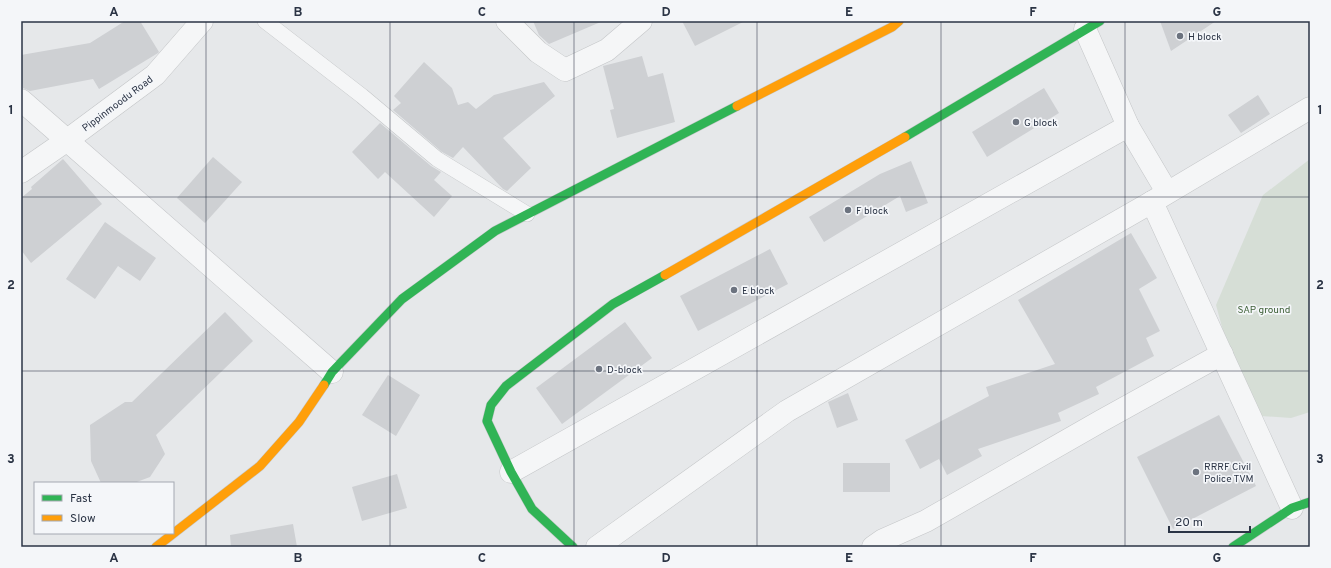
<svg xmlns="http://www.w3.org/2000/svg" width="1331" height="568" font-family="Overpass,sans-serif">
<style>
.green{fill:#d6ded6}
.building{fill:#ced0d3}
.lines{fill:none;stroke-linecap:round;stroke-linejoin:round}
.lane-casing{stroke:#c4c6c8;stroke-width:16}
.street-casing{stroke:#c4c6c8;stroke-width:23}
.fast-casing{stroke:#c4c6c8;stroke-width:10}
.slow-casing{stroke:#c4c6c8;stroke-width:10}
.lane{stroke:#f5f6f7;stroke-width:15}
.street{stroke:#f5f6f7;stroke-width:22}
.fast{stroke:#30b455;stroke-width:9}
.slow{stroke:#ff9f0a;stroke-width:9}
.grid{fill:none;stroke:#2b3445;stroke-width:1;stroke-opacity:0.55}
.poi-dot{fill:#6c737f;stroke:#f4f6f9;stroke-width:1.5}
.labels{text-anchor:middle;stroke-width:3.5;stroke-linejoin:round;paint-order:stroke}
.poi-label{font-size:10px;fill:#2b3445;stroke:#f4f6f9;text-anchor:start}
.street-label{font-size:10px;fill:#2b3445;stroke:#f4f6f9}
.park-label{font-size:10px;fill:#3f6138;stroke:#f4f6f9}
.neatline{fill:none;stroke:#2b3445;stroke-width:1.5}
.grid-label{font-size:13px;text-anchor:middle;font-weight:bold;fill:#2b3445}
</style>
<rect width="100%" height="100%" fill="#e6e8ea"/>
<path class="green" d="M 1310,159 L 1310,412 L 1291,418 L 1246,415 L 1216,305 L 1263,195 Z"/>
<g class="building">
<path d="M 125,21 L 140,21 L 159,52 L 158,53 L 99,89 L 93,79 L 30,91 L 23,88 L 21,77 L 21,55 L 90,43 Z"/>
<path d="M 533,21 L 603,21 L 549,44 L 539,35 Z"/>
<path d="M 682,21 L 745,21 L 695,46 Z"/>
<path d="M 1160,21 L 1216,21 L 1171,51 Z"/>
<path d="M 642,56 L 648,77 L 663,73 L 675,122 L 617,138 L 610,110 L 614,109 L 603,66 Z"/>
<path d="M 424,62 L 452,88 L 458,105 L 468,102 L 476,109 L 494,95 L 544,82 L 555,96 L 503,138 L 531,168 L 507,191 L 503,189 L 463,147 L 453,158 L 442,152 L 393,110 L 401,103 L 394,96 Z"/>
<path d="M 1044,88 L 1059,113 L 987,157 L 972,132 Z"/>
<path d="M 1258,95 L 1270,114 L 1241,133 L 1228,115 Z"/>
<path d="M 380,123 L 431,166 L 441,172 L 434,180 L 452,196 L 434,217 L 385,172 L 378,179 L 352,152 Z"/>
<path d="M 213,157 L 242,182 L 205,223 L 177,198 Z"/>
<path d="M 63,159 L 102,204 L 31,263 L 21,250 L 21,198 L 32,189 L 31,187 Z"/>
<path d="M 911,161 L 928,203 L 906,212 L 900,196 L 824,242 L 809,217 L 880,174 Z"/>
<path d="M 105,222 L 156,258 L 140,281 L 118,266 L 95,299 L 66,279 Z"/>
<path d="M 1131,233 L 1157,278 L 1139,289 L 1160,331 L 1146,338 L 1154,356 L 1096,387 L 1099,394 L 1058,413 L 1061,421 L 978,449 L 982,456 L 947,475 L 939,459 L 920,469 L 905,440 L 989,396 L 986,387 L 1055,364 L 1018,300 Z"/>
<path d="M 770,249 L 788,284 L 698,331 L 680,296 Z"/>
<path d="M 225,312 L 253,341 L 156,435 L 165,454 L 150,477 L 134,483 L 101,483 L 91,461 L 90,425 L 125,402 L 132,402 Z"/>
<path d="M 625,322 L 652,358 L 562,424 L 536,388 Z"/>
<path d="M 388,375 L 420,395 L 396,436 L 362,415 Z"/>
<path d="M 848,393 L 858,420 L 837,428 L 828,402 Z"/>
<path d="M 1219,415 L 1256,486 L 1173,529 L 1137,457 Z"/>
<rect x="843" y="463" width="47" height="29"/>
<path d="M 397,474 L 407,508 L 362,521 L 352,487 Z"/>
<path d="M 293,524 L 297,547 L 231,547 L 230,535 Z"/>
</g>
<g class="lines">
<g class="lane-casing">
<path id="lane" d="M 265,21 L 362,96 L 437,159 L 527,214"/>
</g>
<g class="street-casing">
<g id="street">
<path d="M 507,21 L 538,52 L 565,70 L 607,50 L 641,21"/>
<path d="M 1085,29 L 1128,126 L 1167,192"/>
<path d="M 21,100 L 332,372"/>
<path d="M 21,172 L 66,141 L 155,75 L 202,21"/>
<path d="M 1152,202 L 1292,508"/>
<path d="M 511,472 L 1128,126"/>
<path d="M 597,547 L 787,411 L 1152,202 L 1310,108"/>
<path d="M 873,547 L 883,540 L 926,521 L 1101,421 L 1222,354"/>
</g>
</g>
<g class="fast-casing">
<g id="fast">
<path d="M 905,137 L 1100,21"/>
<path d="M 324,385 L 332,372 L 402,299 L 495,231 L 737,106"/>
<path d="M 573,547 L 532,509 L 511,472 L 487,421 L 491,405 L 506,386 L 613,304 L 665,275"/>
<path d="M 1233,547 L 1292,508 L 1310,502"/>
</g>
</g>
<g class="slow-casing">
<g id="slow">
<path d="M 737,106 L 892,27 L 899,21"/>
<path d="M 665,275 L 905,137"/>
<path d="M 156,547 L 260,466 L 299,422 L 324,385"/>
</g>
</g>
<use href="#lane" class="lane"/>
<use href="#street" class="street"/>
<use href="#fast" class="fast"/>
<use href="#slow" class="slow"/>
</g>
<path class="grid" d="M 206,21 L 206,547M 390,21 L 390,547M 574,21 L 574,547M 757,21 L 757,547M 941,21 L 941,547M 1125,21 L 1125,547M 21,197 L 1310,197M 21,371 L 1310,371"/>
<g class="poi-dot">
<circle cx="1180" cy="36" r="4"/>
<circle cx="1016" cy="122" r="4"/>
<circle cx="848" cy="210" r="4"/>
<circle cx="734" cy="290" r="4"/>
<circle cx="599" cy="369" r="4"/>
<circle cx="1196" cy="472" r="4"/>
</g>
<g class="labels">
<g class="poi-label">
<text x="1188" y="40">H block</text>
<text x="1024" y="126">G block</text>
<text x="856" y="214">F block</text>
<text x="742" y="294">E block</text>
<text x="607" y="373">D-block</text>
<text x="1204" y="470">RRRF Civil<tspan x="1204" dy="12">Police TVM</tspan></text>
</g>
<g class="street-label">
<text transform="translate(117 103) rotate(-37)" y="4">Pippinmoodu Road</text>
</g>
<g class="park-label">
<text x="1264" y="313">SAP ground</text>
</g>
</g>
<rect width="1331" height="568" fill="none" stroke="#f4f6f9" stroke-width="44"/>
<rect x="34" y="482" width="140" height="52" fill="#f4f6f9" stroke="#a4a8b1"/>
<rect x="42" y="495" width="20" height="6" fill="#30b455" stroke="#a4a8b1"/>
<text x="70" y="502" font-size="12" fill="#2b3445">Fast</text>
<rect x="42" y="515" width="20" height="6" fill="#ff9f0a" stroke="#a4a8b1"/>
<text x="70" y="522" font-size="12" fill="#2b3445">Slow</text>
<path d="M1169 526v6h81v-6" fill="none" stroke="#2b3445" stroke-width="2"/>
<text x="1175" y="526" font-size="12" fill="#2b3445" stroke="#f4f6f9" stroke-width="3" paint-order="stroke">20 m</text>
<rect x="22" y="22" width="1287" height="524" class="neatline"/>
<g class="grid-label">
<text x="114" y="16">A</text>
<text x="298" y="16">B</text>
<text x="482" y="16">C</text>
<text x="666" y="16">D</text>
<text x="849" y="16">E</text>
<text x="1033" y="16">F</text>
<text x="1217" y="16">G</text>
<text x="11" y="114">1</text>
<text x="1320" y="114">1</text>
<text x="11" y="289">2</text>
<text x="1320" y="289">2</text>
<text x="11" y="463">3</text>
<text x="1320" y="463">3</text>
<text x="114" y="562">A</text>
<text x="298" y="562">B</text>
<text x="482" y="562">C</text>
<text x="666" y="562">D</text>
<text x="849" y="562">E</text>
<text x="1033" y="562">F</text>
<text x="1217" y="562">G</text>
</g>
</svg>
